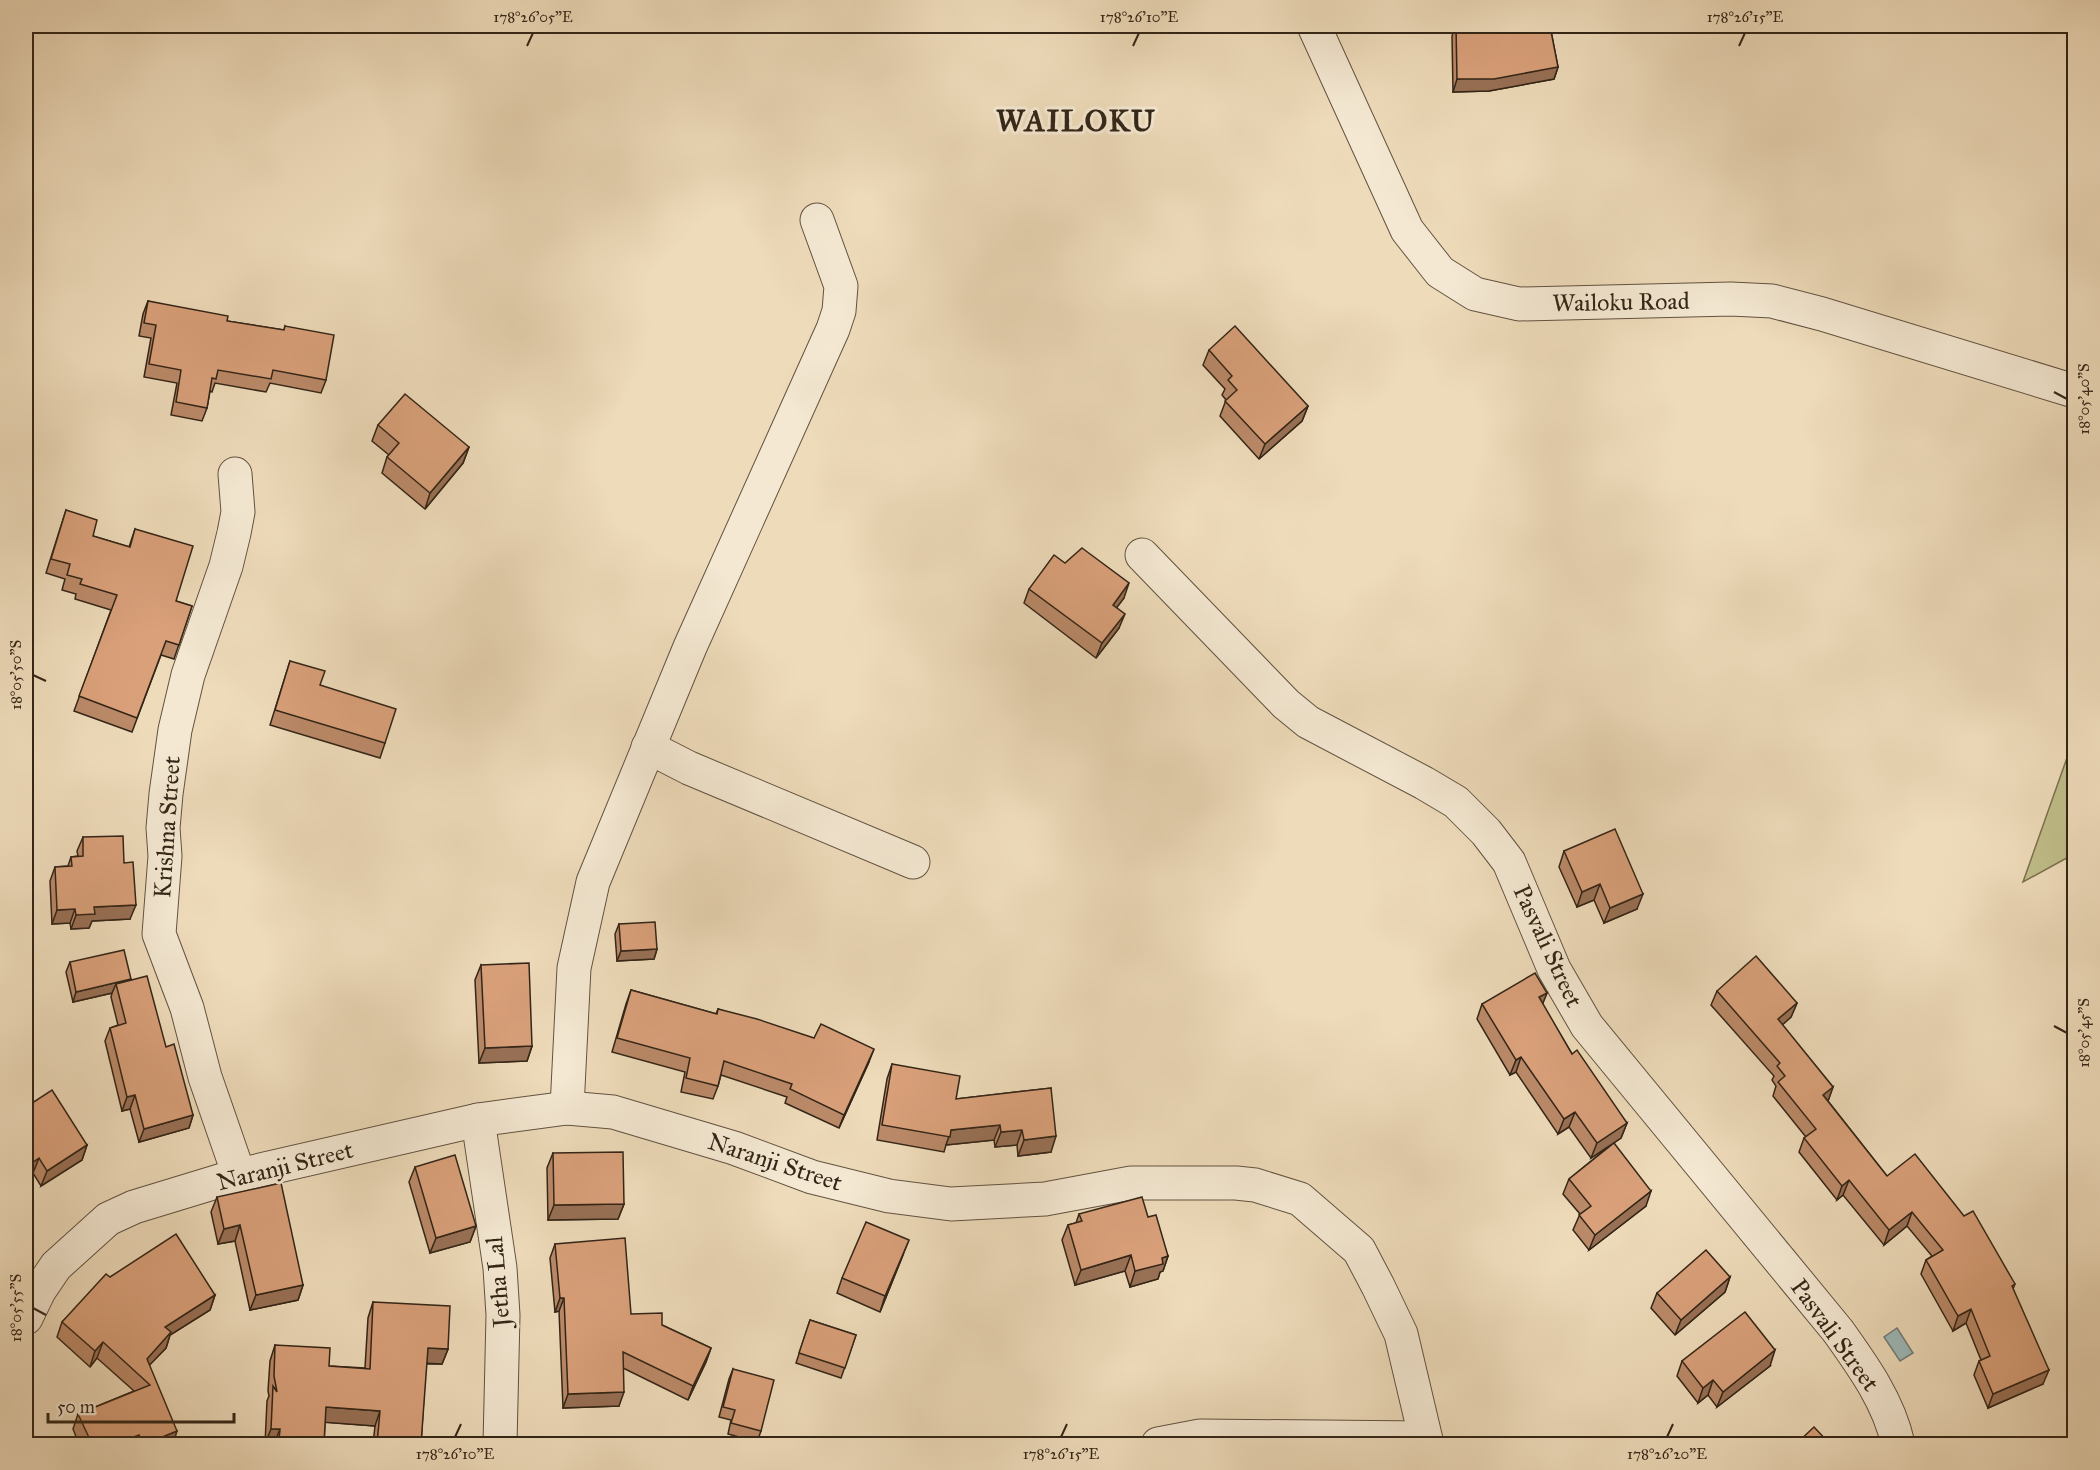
<svg xmlns="http://www.w3.org/2000/svg" width="2100" height="1470" font-family="'IM FELL Great Primer',serif">
<style>
.green{fill:#c0be8a;stroke:#7a7250;stroke-width:1.5}
.water{fill:#9db9b9;stroke:#737e78;stroke-width:1.5}
.lines{fill:none;stroke-linecap:round;stroke-linejoin:round}
.minor-casing{stroke:#625240;stroke-width:35}
.minor{stroke:#f4e8d2;stroke-width:33}
.wall{fill:#bb8a69;stroke:#332517;stroke-width:1.5}
.shaded-wall{fill:#987055;stroke:#332517;stroke-width:1.5}
.building{fill:#d9a07a;stroke:#332517;stroke-width:1.5}
.ticks{fill:none;stroke:#332517;stroke-width:2}
.labels{text-anchor:middle;stroke-width:6;stroke-linejoin:round;paint-order:stroke}
.street-label{font-size:24px;fill:#332517;stroke:#f4e8d2}
.district-label{font-size:30px;font-weight:bold;letter-spacing:1.5px;fill:#332517;stroke:#f4e8d2}
.neatline{fill:none;stroke:#332517;stroke-width:2}
.ticks-label{font-size:15px;text-anchor:middle;fill:#332517}
</style>
<rect width="100%" height="100%" fill="#eedbba"/>
<filter id="stains"><feTurbulence type="fractalNoise" baseFrequency=".00333" numOctaves="4"/><feColorMatrix values="0 0 0 0 .2 0 0 0 0 .09 0 0 0 0 .02 0 0 0 .5 -.17"/></filter>
<radialGradient id="worn" r=".72"><stop offset=".6" stop-color="#630" stop-opacity="0"/><stop offset="1" stop-color="#630" stop-opacity=".3"/></radialGradient>
<path class="green" d="M 2074,738 L 2074,854 L 2023,882 Z"/>
<path class="water" d="M 1897,1328 L 1913,1353 L 1900,1361 L 1884,1337 Z"/>
<g class="lines">
<g class="minor-casing">
<g id="minor">
<path d="M 1314,26 L 1407,230 L 1440,272 L 1475,294 L 1519,304 L 1731,299 L 1772,301 L 1822,314 L 2074,391"/>
<path d="M 235,474 L 238,512 L 234,533 L 226,566 L 188,675 L 175,730 L 166,794 L 163,828 L 165,856 L 159,934 L 187,1008 L 205,1077 L 239,1175"/>
<path d="M 1142,555 L 1286,704 L 1308,722 L 1424,783 L 1456,802 L 1486,832 L 1509,862 L 1554,969 L 1587,1026 L 1838,1331 C 1863,1366 1889,1402 1898,1444"/>
<path d="M 648,747 L 689,768 L 913,862"/>
<path d="M 567,1108 L 574,968 L 593,882 L 690,647 L 833,329 L 839,311 L 841,286 L 817,220"/>
<path d="M 478,1120 L 500,1268 L 503,1315 L 500,1444"/>
<path d="M 26,1318 L 39,1291 L 56,1266 L 108,1219 L 134,1207 L 239,1175 L 478,1120 L 567,1108 L 613,1112 L 734,1148 L 812,1177 L 889,1196 L 951,1204 L 1045,1199 L 1131,1183 L 1236,1183 L 1255,1185 L 1300,1199 L 1359,1250 L 1378,1286 L 1401,1334 L 1427,1444"/>
<path d="M 1158,1444 L 1200,1436 L 1425,1438"/>
</g>
</g>
<use href="#minor" class="minor"/>
</g>
<g class="wall">
<path d="M 1455,26 L 1550,26 L 1558,67 L 1554,79 L 1489,91 L 1453,92 L 1452,36 Z"/>
<path d="M 148,301 L 227,321 L 284,330 L 285,326 L 326,380 L 321,393 L 270,383 L 266,392 L 215,383 L 212,392 L 210,391 L 207,408 L 202,421 L 171,415 L 177,383 L 144,377 L 151,338 L 139,336 L 143,314 Z"/>
<path d="M 1209,350 L 1308,406 L 1302,421 L 1259,459 L 1220,416 L 1226,400 L 1222,395 L 1225,389 L 1203,365 Z"/>
<path d="M 378,425 L 469,447 L 463,463 L 425,509 L 382,473 L 387,457 L 389,455 L 372,441 Z"/>
<path d="M 66,510 L 93,536 L 129,547 L 135,529 L 176,601 L 192,606 L 174,659 L 161,655 L 132,732 L 74,711 L 111,610 L 75,599 L 76,594 L 62,590 L 65,579 L 46,573 Z"/>
<path d="M 1065,563 L 1124,598 L 1117,607 L 1119,628 L 1096,658 L 1024,603 L 1029,589 Z"/>
<path d="M 290,661 L 320,685 L 385,743 L 380,758 L 270,725 Z"/>
<path d="M 83,837 L 124,863 L 130,919 L 92,921 L 89,928 L 71,929 L 70,923 L 52,924 L 50,881 L 55,867 L 68,866 L 71,857 L 78,856 L 77,851 Z"/>
<path d="M 1564,851 L 1637,909 L 1604,923 L 1594,900 L 1577,907 L 1559,867 Z"/>
<path d="M 619,924 L 657,949 L 654,959 L 617,961 L 615,934 Z"/>
<path d="M 70,962 L 131,979 L 166,1047 L 193,1115 L 189,1128 L 139,1142 L 130,1109 L 122,1111 L 105,1041 L 110,1028 L 118,1025 L 111,997 L 112,993 L 73,1002 L 66,972 Z"/>
<path d="M 481,965 L 532,1046 L 527,1061 L 479,1063 L 475,980 Z"/>
<path d="M 631,990 L 716,1014 L 718,1009 L 869,1062 L 839,1128 L 785,1103 L 787,1097 L 721,1075 L 718,1086 L 713,1099 L 681,1092 L 685,1072 L 612,1052 L 626,1004 Z"/>
<path d="M 1717,991 L 1797,1003 L 1791,1017 L 1782,1025 L 1833,1087 L 1828,1101 L 1887,1176 L 2015,1284 L 2013,1289 L 2043,1384 L 1988,1408 L 1974,1375 L 1979,1361 L 1981,1360 L 1966,1323 L 1953,1331 L 1921,1274 L 1926,1260 L 1932,1256 L 1907,1226 L 1884,1245 L 1843,1195 L 1837,1200 L 1799,1152 L 1804,1138 L 1806,1137 L 1773,1096 L 1776,1086 L 1772,1080 L 1774,1076 L 1711,1005 Z"/>
<path d="M 1547,993 L 1542,1004 L 1572,1054 L 1627,1123 L 1621,1138 L 1614,1143 L 1646,1206 L 1589,1250 L 1573,1230 L 1580,1214 L 1563,1194 L 1569,1179 L 1613,1143 L 1591,1158 L 1569,1127 L 1558,1134 L 1516,1072 L 1510,1075 L 1477,1019 L 1482,1004 Z"/>
<path d="M 892,1064 L 956,1099 L 1051,1088 L 1051,1152 L 1018,1156 L 1017,1145 L 995,1147 L 994,1140 L 946,1145 L 944,1152 L 877,1140 L 887,1079 Z"/>
<path d="M 26,1107 L 87,1145 L 82,1160 L 41,1186 L 33,1173 L 26,1178 Z"/>
<path d="M 553,1153 L 624,1204 L 618,1219 L 548,1220 L 547,1168 Z"/>
<path d="M 415,1167 L 476,1226 L 470,1242 L 430,1253 L 409,1182 Z"/>
<path d="M 217,1197 L 303,1285 L 298,1300 L 250,1310 L 235,1241 L 218,1244 L 211,1212 Z"/>
<path d="M 1079,1214 L 1148,1217 L 1168,1256 L 1163,1271 L 1160,1272 L 1158,1279 L 1130,1287 L 1125,1271 L 1075,1285 L 1062,1240 L 1068,1225 L 1076,1223 Z"/>
<path d="M 555,1244 L 631,1314 L 662,1325 L 711,1348 L 706,1362 L 688,1400 L 623,1368 L 619,1406 L 563,1408 L 559,1311 L 555,1312 L 550,1258 Z"/>
<path d="M 903,1255 L 880,1312 L 837,1293 L 842,1278 Z"/>
<path d="M 110,1277 L 215,1295 L 210,1310 L 170,1335 L 166,1348 L 149,1365 L 173,1444 L 79,1444 L 73,1429 L 78,1414 L 134,1391 L 97,1358 L 90,1367 L 57,1337 L 62,1322 Z"/>
<path d="M 1730,1277 L 1725,1292 L 1675,1335 L 1651,1308 L 1657,1293 Z"/>
<path d="M 373,1302 L 448,1349 L 442,1364 L 426,1364 L 421,1444 L 373,1444 L 375,1426 L 325,1422 L 324,1444 L 265,1444 L 267,1401 L 269,1396 L 268,1391 L 270,1361 L 275,1345 L 329,1366 L 365,1368 L 368,1318 Z"/>
<path d="M 810,1320 L 856,1335 L 841,1378 L 796,1363 Z"/>
<path d="M 1682,1361 L 1770,1366 L 1717,1407 L 1708,1395 L 1698,1403 L 1677,1376 Z"/>
<path d="M 733,1369 L 761,1431 L 757,1442 L 728,1434 L 731,1420 L 719,1417 L 729,1379 Z"/>
</g>
<g class="shaded-wall">
<path d="M 1558,67 L 1554,79 L 1489,91 L 1453,92 L 1457,79 Z"/>
<path d="M 1308,406 L 1302,421 L 1259,459 L 1265,444 Z"/>
<path d="M 469,447 L 463,463 L 425,509 L 430,493 Z"/>
<path d="M 1129,583 L 1124,598 L 1108,619 L 1113,605 Z"/>
<path d="M 1125,614 L 1119,628 L 1096,658 L 1102,643 Z"/>
<path d="M 1600,884 L 1594,900 L 1577,907 L 1582,892 Z"/>
<path d="M 1643,894 L 1637,909 L 1604,923 L 1610,908 Z"/>
<path d="M 136,905 L 130,919 L 92,921 L 89,928 L 71,929 L 76,915 L 94,907 Z"/>
<path d="M 75,909 L 70,923 L 52,924 L 57,910 Z"/>
<path d="M 657,949 L 654,959 L 617,961 L 621,951 Z"/>
<path d="M 131,979 L 116,984 L 112,993 L 73,1002 L 76,992 Z"/>
<path d="M 1547,993 L 1541,1008 L 1539,997 Z"/>
<path d="M 1797,1003 L 1791,1017 L 1772,1034 L 1778,1019 Z"/>
<path d="M 532,1046 L 527,1061 L 479,1063 L 485,1048 Z"/>
<path d="M 874,1049 L 869,1062 L 839,1128 L 844,1115 Z"/>
<path d="M 1521,1057 L 1516,1072 L 1510,1075 L 1516,1060 Z"/>
<path d="M 1833,1087 L 1828,1101 L 1823,1095 Z"/>
<path d="M 135,1095 L 130,1109 L 122,1111 L 127,1097 Z"/>
<path d="M 1575,1112 L 1569,1127 L 1558,1134 L 1564,1119 Z"/>
<path d="M 193,1115 L 189,1128 L 139,1142 L 144,1129 Z"/>
<path d="M 1627,1123 L 1621,1138 L 1591,1158 L 1597,1143 Z"/>
<path d="M 1000,1125 L 994,1140 L 946,1145 L 951,1130 Z"/>
<path d="M 1022,1130 L 1017,1145 L 995,1147 L 1001,1132 Z"/>
<path d="M 1056,1136 L 1051,1152 L 1018,1156 L 1024,1140 Z"/>
<path d="M 87,1145 L 82,1160 L 41,1186 L 47,1171 Z"/>
<path d="M 39,1158 L 33,1173 L 26,1178 L 26,1173 L 29,1165 Z"/>
<path d="M 1849,1180 L 1843,1195 L 1837,1200 L 1842,1186 Z"/>
<path d="M 1651,1191 L 1646,1206 L 1589,1250 L 1595,1235 Z"/>
<path d="M 624,1204 L 618,1219 L 548,1220 L 554,1205 Z"/>
<path d="M 1912,1212 L 1907,1226 L 1884,1245 L 1889,1230 Z"/>
<path d="M 240,1225 L 235,1241 L 218,1244 L 224,1229 Z"/>
<path d="M 476,1226 L 470,1242 L 430,1253 L 436,1238 Z"/>
<path d="M 909,1240 L 903,1255 L 880,1312 L 885,1296 Z"/>
<path d="M 1131,1255 L 1125,1271 L 1075,1285 L 1081,1270 Z"/>
<path d="M 1168,1256 L 1163,1271 L 1160,1272 L 1158,1279 L 1130,1287 L 1135,1271 L 1162,1258 Z"/>
<path d="M 1730,1277 L 1725,1292 L 1675,1335 L 1681,1320 Z"/>
<path d="M 303,1285 L 298,1300 L 250,1310 L 256,1295 Z"/>
<path d="M 215,1295 L 210,1310 L 170,1335 L 166,1348 L 141,1374 L 147,1359 L 165,1327 Z"/>
<path d="M 560,1298 L 564,1298 L 559,1311 L 555,1312 Z"/>
<path d="M 1971,1309 L 1966,1323 L 1953,1331 L 1958,1316 Z"/>
<path d="M 103,1342 L 97,1358 L 90,1367 L 95,1351 Z"/>
<path d="M 428,1348 L 448,1349 L 442,1364 L 422,1363 Z"/>
<path d="M 711,1348 L 706,1362 L 688,1400 L 693,1386 Z"/>
<path d="M 1775,1350 L 1770,1366 L 1717,1407 L 1723,1392 Z"/>
<path d="M 2049,1370 L 2043,1384 L 1988,1408 L 1993,1394 Z"/>
<path d="M 1713,1380 L 1708,1395 L 1698,1403 L 1703,1388 Z"/>
<path d="M 624,1392 L 619,1406 L 563,1408 L 568,1394 Z"/>
<path d="M 326,1407 L 380,1411 L 375,1426 L 321,1422 Z"/>
<path d="M 271,1429 L 280,1429 L 274,1444 L 265,1444 Z"/>
<path d="M 177,1431 L 173,1444 L 145,1444 Z"/>
<path d="M 139,1435 L 135,1444 L 115,1444 Z"/>
<path d="M 279,1440 L 324,1443 L 324,1444 L 278,1444 Z"/>
</g>
<g class="building">
<path d="M 1456,26 L 1550,26 L 1558,67 L 1494,79 L 1457,79 Z"/>
<path d="M 148,301 L 228,316 L 227,321 L 284,330 L 285,326 L 334,335 L 326,380 L 273,370 L 271,379 L 218,370 L 216,379 L 212,378 L 207,408 L 176,402 L 181,370 L 149,364 L 156,325 L 144,323 Z"/>
<path d="M 1235,326 L 1308,406 L 1265,444 L 1225,401 L 1237,390 L 1228,380 L 1232,376 L 1209,350 Z"/>
<path d="M 405,394 L 469,447 L 430,493 L 387,457 L 399,443 L 378,425 Z"/>
<path d="M 66,510 L 97,520 L 93,536 L 130,547 L 135,529 L 193,546 L 176,601 L 192,606 L 179,645 L 166,641 L 137,718 L 79,696 L 117,595 L 80,584 L 82,579 L 67,575 L 70,564 L 51,559 Z"/>
<path d="M 1082,548 L 1129,583 L 1113,605 L 1125,614 L 1102,643 L 1029,589 L 1054,555 L 1065,563 Z"/>
<path d="M 290,661 L 325,671 L 320,685 L 396,709 L 385,743 L 275,710 Z"/>
<path d="M 1615,829 L 1643,894 L 1610,908 L 1600,884 L 1582,892 L 1564,851 Z"/>
<path d="M 123,836 L 124,863 L 133,862 L 136,905 L 94,907 L 95,914 L 76,915 L 75,909 L 57,910 L 55,867 L 72,866 L 71,857 L 83,856 L 83,837 Z"/>
<path d="M 655,922 L 657,949 L 621,951 L 619,924 Z"/>
<path d="M 124,950 L 131,979 L 76,992 L 70,962 Z"/>
<path d="M 1756,956 L 1797,1003 L 1778,1019 L 1833,1087 L 1823,1095 L 1887,1176 L 1915,1154 L 1964,1216 L 1973,1211 L 2015,1284 L 2012,1286 L 2049,1370 L 1993,1394 L 1979,1361 L 1990,1356 L 1971,1309 L 1958,1316 L 1926,1260 L 1943,1250 L 1912,1212 L 1889,1230 L 1849,1180 L 1842,1186 L 1804,1138 L 1816,1129 L 1778,1082 L 1785,1076 L 1777,1066 L 1780,1063 L 1717,991 Z"/>
<path d="M 529,963 L 532,1046 L 485,1048 L 481,965 Z"/>
<path d="M 1535,973 L 1547,993 L 1539,997 L 1572,1054 L 1577,1050 L 1627,1123 L 1597,1143 L 1575,1112 L 1564,1119 L 1521,1057 L 1516,1060 L 1482,1004 Z"/>
<path d="M 147,976 L 166,1047 L 174,1044 L 193,1115 L 144,1129 L 135,1095 L 127,1097 L 110,1028 L 126,1023 L 116,984 Z"/>
<path d="M 631,990 L 717,1014 L 718,1009 L 757,1019 L 814,1038 L 821,1024 L 874,1049 L 844,1115 L 790,1089 L 792,1084 L 724,1061 L 718,1086 L 686,1078 L 690,1058 L 617,1038 Z"/>
<path d="M 892,1064 L 960,1076 L 956,1099 L 1051,1088 L 1056,1136 L 1024,1140 L 1022,1130 L 1001,1132 L 1000,1125 L 951,1130 L 950,1137 L 882,1125 Z"/>
<path d="M 52,1090 L 87,1145 L 47,1171 L 39,1158 L 29,1165 L 26,1160 L 26,1107 Z"/>
<path d="M 1614,1143 L 1651,1191 L 1595,1235 L 1579,1215 L 1591,1206 L 1569,1179 Z"/>
<path d="M 623,1152 L 624,1204 L 554,1205 L 553,1153 Z"/>
<path d="M 455,1155 L 476,1226 L 436,1238 L 415,1167 Z"/>
<path d="M 281,1183 L 303,1285 L 256,1295 L 240,1225 L 224,1229 L 217,1197 Z"/>
<path d="M 1142,1197 L 1148,1217 L 1156,1215 L 1168,1256 L 1162,1258 L 1163,1264 L 1135,1271 L 1131,1255 L 1081,1270 L 1068,1225 L 1082,1221 L 1079,1214 Z"/>
<path d="M 866,1222 L 909,1240 L 885,1296 L 842,1278 Z"/>
<path d="M 176,1234 L 215,1295 L 165,1327 L 171,1332 L 147,1359 L 177,1431 L 145,1444 L 143,1444 L 139,1435 L 115,1444 L 92,1444 L 78,1414 L 150,1385 L 103,1342 L 95,1351 L 62,1322 L 106,1274 L 110,1277 Z"/>
<path d="M 625,1238 L 631,1314 L 662,1313 L 662,1325 L 711,1348 L 693,1386 L 623,1352 L 624,1392 L 568,1394 L 564,1298 L 560,1298 L 555,1244 Z"/>
<path d="M 1706,1250 L 1730,1277 L 1681,1320 L 1657,1293 Z"/>
<path d="M 373,1302 L 450,1306 L 448,1349 L 428,1348 L 421,1444 L 377,1444 L 380,1411 L 326,1407 L 324,1443 L 279,1440 L 280,1429 L 271,1429 L 273,1386 L 277,1392 L 274,1376 L 275,1345 L 330,1348 L 329,1366 L 370,1369 Z"/>
<path d="M 1745,1312 L 1775,1350 L 1723,1392 L 1713,1380 L 1703,1388 L 1682,1361 Z"/>
<path d="M 810,1320 L 856,1335 L 845,1368 L 799,1353 Z"/>
<path d="M 733,1369 L 774,1380 L 761,1431 L 731,1423 L 735,1410 L 723,1407 Z"/>
<path d="M 1814,1427 L 1830,1444 L 1796,1444 Z"/>
</g>
<path class="ticks" d="M 527,46 L 533,33M 1133,46 L 1139,33M 1739,46 L 1745,33M 2054,392 L 2067,399M 33,675 L 46,681M 2054,1026 L 2067,1033M 33,1308 L 46,1315M 455,1437 L 461,1424M 1061,1437 L 1067,1424M 1667,1437 L 1673,1424"/>
<g class="labels">
<g class="street-label">
<text transform="translate(1621 302) rotate(-1)" y="8">Wailoku Road</text>
<text transform="translate(167 827) rotate(-86)" y="8">Krishna Street</text>
<text transform="translate(1548 946) rotate(65)" y="8">Pasvali Street</text>
<text transform="translate(775 1162) rotate(18)" y="8">Naranji Street</text>
<text transform="translate(285 1166) rotate(-14)" y="8">Naranji Street</text>
<text transform="translate(498 1282) rotate(-95)" y="8">Jetha Lal</text>
<text transform="translate(1835 1335) rotate(54)" y="8">Pasvali Street</text>
</g>
<g class="district-label">
<text x="1076" y="131">WAILOKU</text>
</g>
</g>
<rect width="2100" height="1470" fill="none" stroke="#eedbba" stroke-width="66"/>
<path d="M48 1413v9h186v-9" fill="none" stroke="#332517" stroke-width="3"/>
<text x="57" y="1413" font-size="18" fill="#332517" stroke="#f4e8d2" stroke-width="4.5" paint-order="stroke">50 m</text>
<rect x="33" y="33" width="2034" height="1404" class="neatline"/>
<g class="ticks-label">
<text x="533" y="22">178°26'05"E</text>
<text x="1139" y="22">178°26'10"E</text>
<text x="1745" y="22">178°26'15"E</text>
<text transform="translate(2084 399) rotate(-90)" y="5">18°05'40"S</text>
<text transform="translate(16 675) rotate(-90)" y="5">18°05'50"S</text>
<text transform="translate(2084 1033) rotate(-90)" y="5">18°05'45"S</text>
<text transform="translate(16 1308) rotate(-90)" y="5">18°05'55"S</text>
<text x="455" y="1459">178°26'10"E</text>
<text x="1061" y="1459">178°26'15"E</text>
<text x="1667" y="1459">178°26'20"E</text>
</g>
<rect width="100%" height="100%" filter="url(#stains)"/>
<rect width="100%" height="100%" fill="url(#worn)"/>
</svg>
